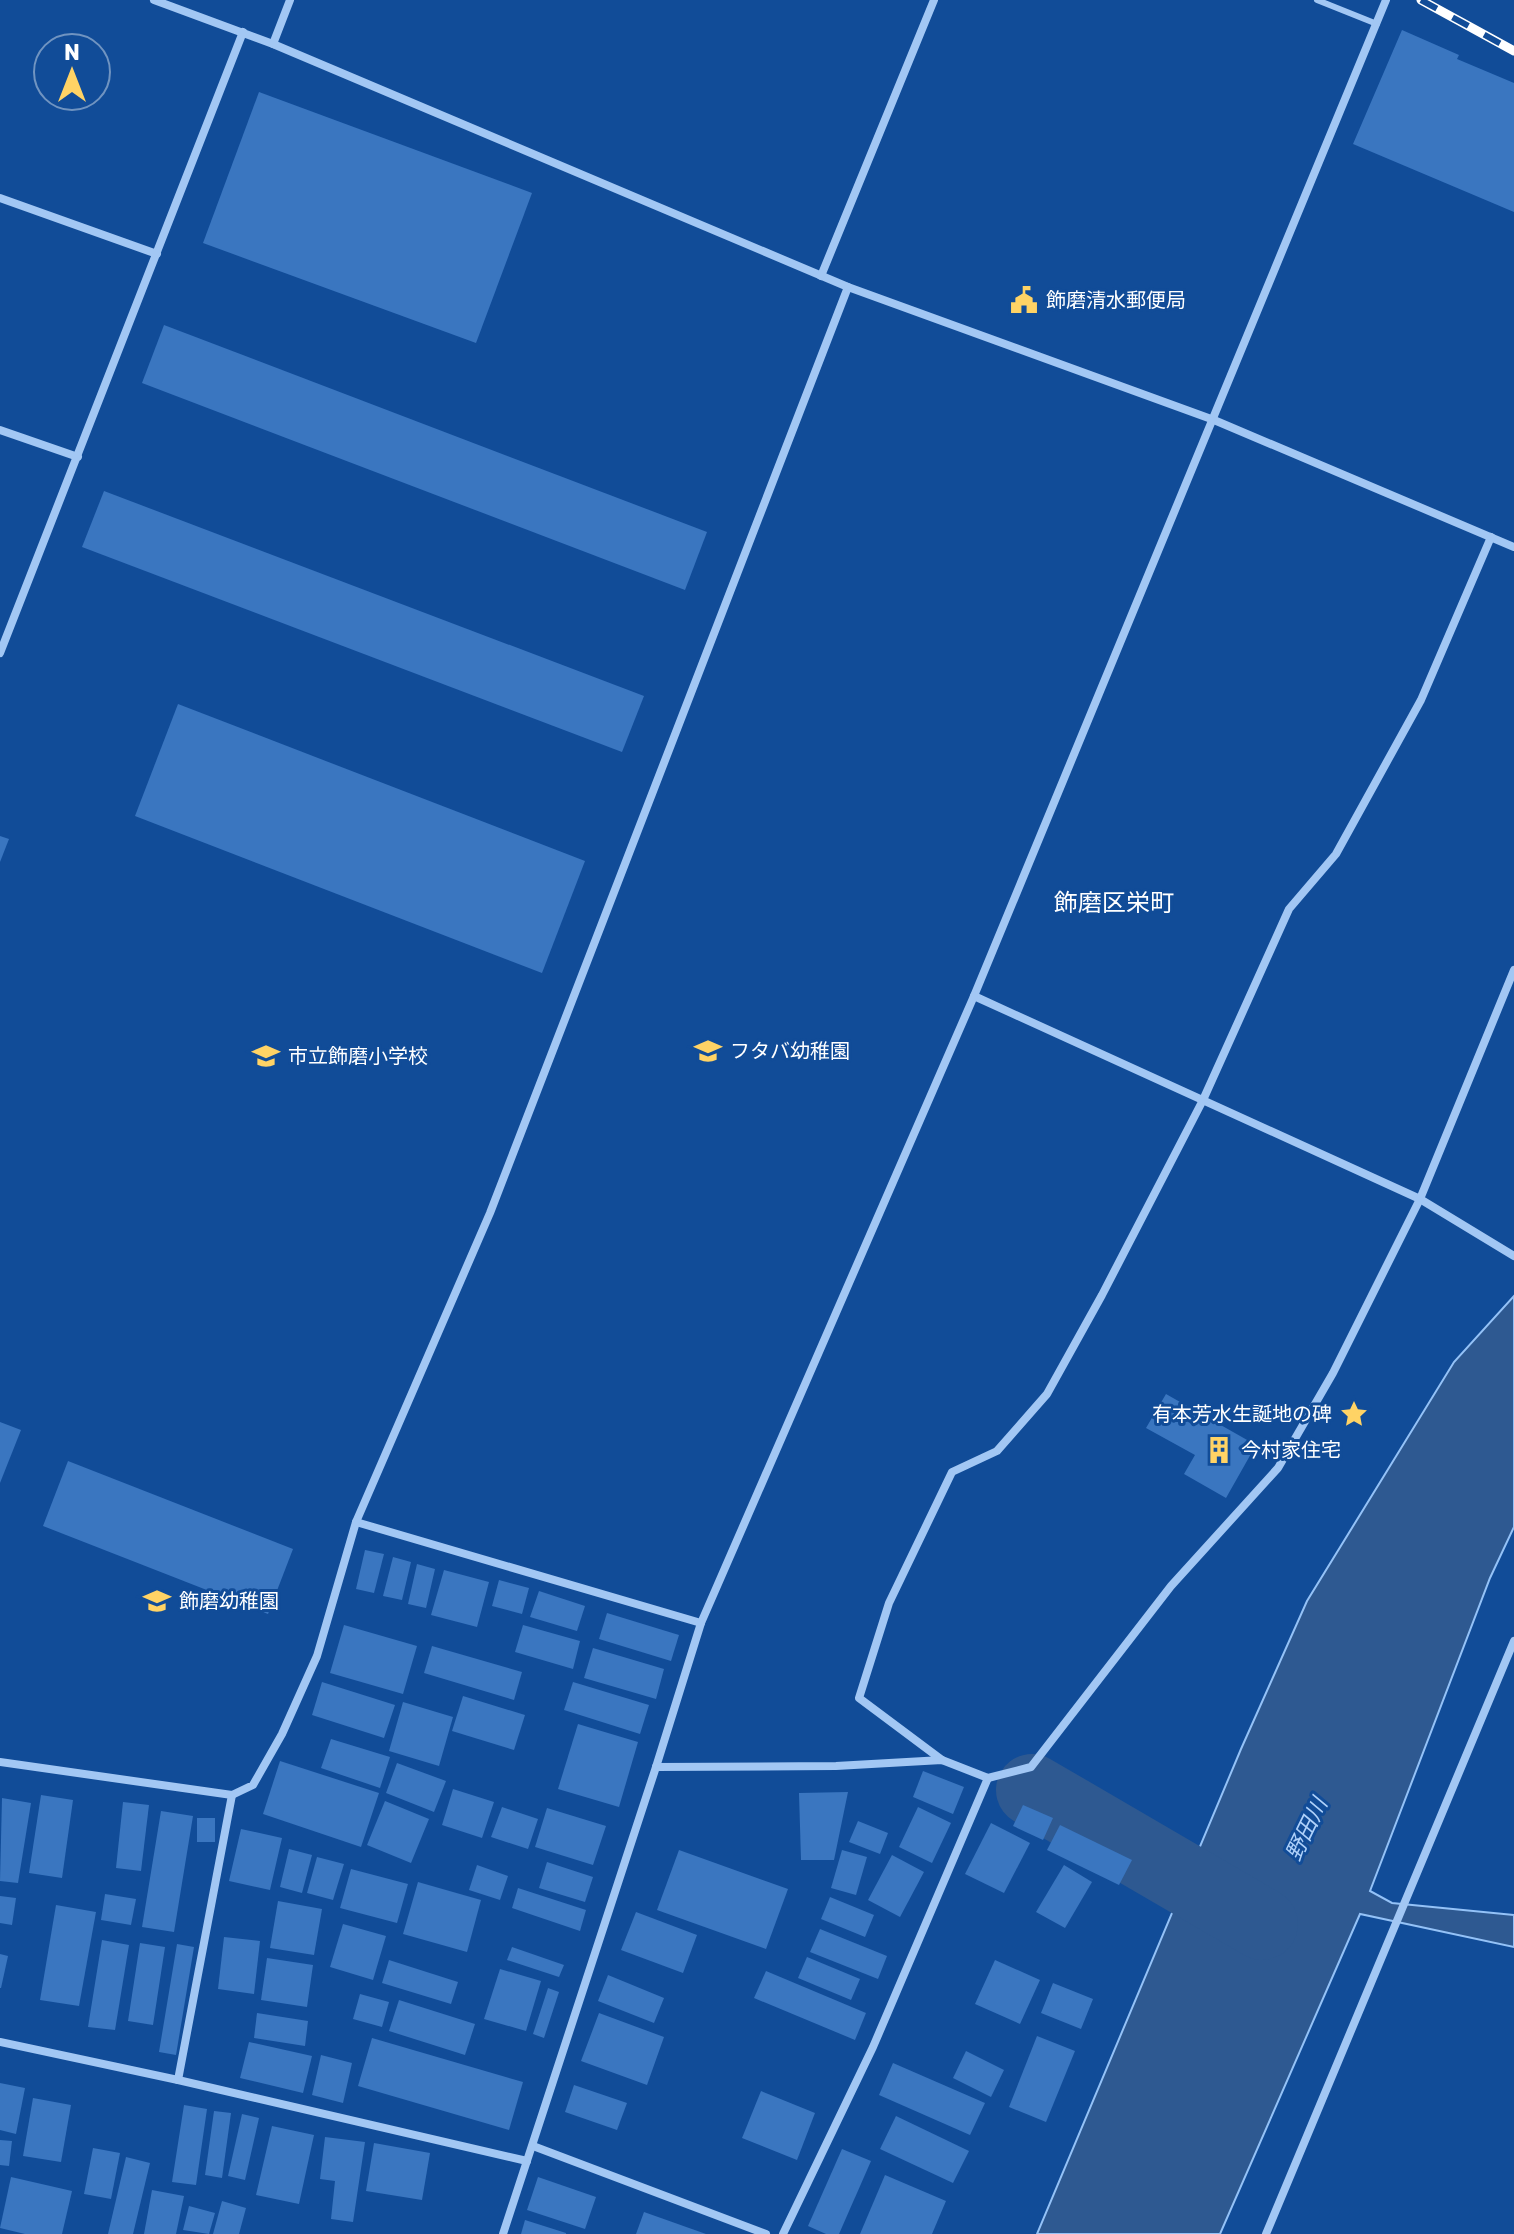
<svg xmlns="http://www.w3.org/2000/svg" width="1514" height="2234" font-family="Rubik,'Noto Sans JP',sans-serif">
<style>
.water{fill:#2e5991;stroke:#94c2f7;stroke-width:2}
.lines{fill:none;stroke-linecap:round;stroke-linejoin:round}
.river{stroke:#2e5991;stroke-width:72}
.building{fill:#3a76c0}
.service{stroke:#a2c7f4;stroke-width:6}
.minor{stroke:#a2c7f4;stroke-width:8}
.rail-casing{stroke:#fff;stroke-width:9}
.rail{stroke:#114c98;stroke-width:6;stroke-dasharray:18;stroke-linecap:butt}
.labels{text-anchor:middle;stroke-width:6;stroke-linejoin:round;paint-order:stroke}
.poi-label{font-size:20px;fill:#fff;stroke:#114c98;text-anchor:start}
.water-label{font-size:22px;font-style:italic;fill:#afd1fa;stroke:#114c98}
.quarter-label{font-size:24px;fill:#fff;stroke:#114c98}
</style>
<rect width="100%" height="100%" fill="#114c98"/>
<path class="water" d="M 1514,1296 L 1514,1527 L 1490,1578 L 1370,1891 L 1392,1903 L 1514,1915 L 1514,1947 L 1360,1914 L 1220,2234 L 1037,2234 L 1241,1749 L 1307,1601 L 1454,1362 Z"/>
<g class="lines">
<path class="river" d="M 1032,1790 L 1262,1924"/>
</g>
<g class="building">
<path d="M 1402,30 L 1459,55 L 1457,59 L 1514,83 L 1514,212 L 1353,144 Z"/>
<path d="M 259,92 L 532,193 L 476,343 L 203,243 Z"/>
<path d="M 164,325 L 707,532 L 685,590 L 142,383 Z"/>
<path d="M 104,491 L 644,696 L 622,752 L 82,547 Z"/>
<path d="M 178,704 L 585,861 L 542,973 L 135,816 Z"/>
<path d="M 0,836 L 9,839 L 0,862 Z"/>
<path d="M 1166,1394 L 1256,1445 L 1226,1498 L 1184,1474 L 1195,1455 L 1146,1428 Z"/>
<path d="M 0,1422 L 21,1430 L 0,1483 Z"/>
<path d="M 68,1461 L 293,1549 L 268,1614 L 43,1526 Z"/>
<path d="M 365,1550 L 384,1554 L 374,1593 L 356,1589 Z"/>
<path d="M 393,1557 L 411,1562 L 402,1600 L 383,1596 Z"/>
<path d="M 417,1564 L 435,1569 L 426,1608 L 408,1604 Z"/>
<path d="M 444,1570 L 489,1582 L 477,1627 L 431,1615 Z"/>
<path d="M 499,1580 L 529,1588 L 522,1614 L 492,1606 Z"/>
<path d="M 539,1591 L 585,1606 L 577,1631 L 530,1617 Z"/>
<path d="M 607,1613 L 679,1635 L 671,1661 L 599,1639 Z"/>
<path d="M 344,1625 L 417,1646 L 403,1694 L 330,1673 Z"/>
<path d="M 523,1625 L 580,1641 L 573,1669 L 515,1652 Z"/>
<path d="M 432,1646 L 522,1672 L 514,1700 L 424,1673 Z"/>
<path d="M 593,1648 L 664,1669 L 656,1699 L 584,1678 Z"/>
<path d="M 322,1682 L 395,1705 L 384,1738 L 312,1715 Z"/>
<path d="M 573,1682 L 649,1705 L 640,1734 L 564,1710 Z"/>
<path d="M 463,1696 L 525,1715 L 514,1750 L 452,1731 Z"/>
<path d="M 403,1702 L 453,1717 L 439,1766 L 389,1751 Z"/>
<path d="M 578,1724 L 638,1742 L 619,1807 L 558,1789 Z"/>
<path d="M 331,1739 L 390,1757 L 380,1788 L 321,1768 Z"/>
<path d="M 280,1761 L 379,1793 L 361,1847 L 263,1814 Z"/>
<path d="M 397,1763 L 446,1781 L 434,1812 L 386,1793 Z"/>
<path d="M 923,1771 L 964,1787 L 953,1814 L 913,1797 Z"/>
<path d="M 453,1789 L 494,1802 L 482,1838 L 442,1825 Z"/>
<path d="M 848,1792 L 834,1860 L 801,1860 L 799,1793 Z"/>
<path d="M 41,1795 L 73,1800 L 62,1878 L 29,1873 Z"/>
<path d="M 2,1798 L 31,1803 L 18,1883 L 0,1881 Z"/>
<path d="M 385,1801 L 429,1819 L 411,1863 L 367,1845 Z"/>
<path d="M 123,1802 L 149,1805 L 141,1871 L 116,1868 Z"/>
<path d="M 1023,1805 L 1053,1818 L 1043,1840 L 1013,1826 Z"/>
<path d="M 502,1807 L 538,1819 L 528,1849 L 491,1837 Z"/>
<path d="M 918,1807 L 951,1823 L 932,1863 L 899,1847 Z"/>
<path d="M 547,1808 L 606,1826 L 593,1865 L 535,1847 Z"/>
<path d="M 161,1811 L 193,1816 L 174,1932 L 142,1927 Z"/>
<rect x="197" y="1818" width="18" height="24"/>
<path d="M 858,1821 L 888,1833 L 880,1854 L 849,1842 Z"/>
<path d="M 991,1823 L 1030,1843 L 1004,1893 L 965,1874 Z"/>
<path d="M 1060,1825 L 1132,1860 L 1119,1885 L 1047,1850 Z"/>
<path d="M 241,1829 L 282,1838 L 270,1890 L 229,1881 Z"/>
<path d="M 289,1849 L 312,1855 L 302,1893 L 280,1887 Z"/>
<path d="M 679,1850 L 788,1889 L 766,1949 L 657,1910 Z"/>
<path d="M 842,1850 L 867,1857 L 856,1895 L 831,1888 Z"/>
<path d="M 892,1855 L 924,1872 L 900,1917 L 868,1900 Z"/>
<path d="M 317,1857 L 344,1864 L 333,1900 L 307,1893 Z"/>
<path d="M 547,1862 L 593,1877 L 585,1902 L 539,1888 Z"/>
<path d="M 477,1865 L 508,1876 L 500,1900 L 469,1890 Z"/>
<path d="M 1064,1865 L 1092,1882 L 1065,1928 L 1036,1912 Z"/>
<path d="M 351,1869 L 408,1884 L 397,1923 L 340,1908 Z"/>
<path d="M 418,1882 L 481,1900 L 467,1952 L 403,1934 Z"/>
<path d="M 518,1888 L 586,1910 L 580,1931 L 512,1908 Z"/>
<path d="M 105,1894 L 136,1899 L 131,1925 L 101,1920 Z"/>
<path d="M 0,1896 L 16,1898 L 12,1925 L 0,1923 Z"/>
<path d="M 830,1897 L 874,1915 L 865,1937 L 821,1919 Z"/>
<path d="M 278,1901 L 322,1909 L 314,1955 L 270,1948 Z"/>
<path d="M 56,1905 L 96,1912 L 79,2006 L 40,2000 Z"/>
<path d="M 636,1912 L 697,1935 L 683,1973 L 621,1950 Z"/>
<path d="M 343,1924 L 386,1936 L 373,1980 L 330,1967 Z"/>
<path d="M 820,1929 L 887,1956 L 878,1979 L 810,1952 Z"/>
<path d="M 224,1937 L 260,1941 L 254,1994 L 218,1989 Z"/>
<path d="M 102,1940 L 129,1945 L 115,2030 L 88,2027 Z"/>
<path d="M 140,1943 L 165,1947 L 153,2025 L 128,2021 Z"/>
<path d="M 177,1944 L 194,1947 L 176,2055 L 159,2052 Z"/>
<path d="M 512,1947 L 564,1965 L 559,1977 L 507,1960 Z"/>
<path d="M 0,1954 L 8,1956 L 1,1988 L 0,1988 Z"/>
<path d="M 807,1957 L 860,1979 L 851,2000 L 798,1978 Z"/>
<path d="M 267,1958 L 313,1965 L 307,2007 L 261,2000 Z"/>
<path d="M 389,1960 L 458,1982 L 451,2004 L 382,1983 Z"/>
<path d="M 995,1960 L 1040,1980 L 1020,2024 L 975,2004 Z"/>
<path d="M 500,1969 L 541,1981 L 526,2031 L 484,2019 Z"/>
<path d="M 766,1971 L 866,2013 L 855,2040 L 754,1998 Z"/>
<path d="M 608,1975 L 664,1998 L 654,2023 L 598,2001 Z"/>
<path d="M 1053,1983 L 1093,1999 L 1081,2029 L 1041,2013 Z"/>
<path d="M 548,1988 L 559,1992 L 544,2038 L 533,2034 Z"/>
<path d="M 360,1994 L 389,2002 L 382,2027 L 353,2019 Z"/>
<path d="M 399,2000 L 475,2024 L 465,2055 L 389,2031 Z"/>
<path d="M 257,2013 L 308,2021 L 305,2046 L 254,2038 Z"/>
<path d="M 599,2013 L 664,2037 L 647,2085 L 581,2061 Z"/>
<path d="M 1037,2036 L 1075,2051 L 1046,2122 L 1009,2107 Z"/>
<path d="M 372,2038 L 523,2082 L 509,2130 L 358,2086 Z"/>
<path d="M 249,2042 L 312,2056 L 303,2093 L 240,2078 Z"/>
<path d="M 966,2051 L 1004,2070 L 991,2097 L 953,2078 Z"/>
<path d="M 321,2055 L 352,2063 L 343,2103 L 312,2095 Z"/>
<path d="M 893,2063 L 985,2103 L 970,2135 L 879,2095 Z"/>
<path d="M 0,2083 L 25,2088 L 16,2134 L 0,2130 Z"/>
<path d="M 574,2085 L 627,2103 L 617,2130 L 565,2112 Z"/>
<path d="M 761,2091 L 815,2113 L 797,2160 L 742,2138 Z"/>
<path d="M 33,2098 L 71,2105 L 61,2162 L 23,2156 Z"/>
<path d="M 184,2105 L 207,2109 L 196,2185 L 172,2182 Z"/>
<path d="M 214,2111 L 231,2113 L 222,2178 L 205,2175 Z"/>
<path d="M 242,2114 L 259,2118 L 245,2180 L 228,2176 Z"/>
<path d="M 896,2116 L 969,2151 L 953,2183 L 880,2149 Z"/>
<path d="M 272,2126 L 314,2135 L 299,2204 L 256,2195 Z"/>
<path d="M 325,2137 L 365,2142 L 353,2222 L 331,2219 L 335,2181 L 320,2179 Z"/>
<path d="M 0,2140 L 12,2141 L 9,2166 L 0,2165 Z"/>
<path d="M 374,2143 L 430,2153 L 422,2200 L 366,2191 Z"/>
<path d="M 93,2148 L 120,2153 L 111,2199 L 84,2194 Z"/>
<path d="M 842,2149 L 871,2161 L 839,2234 L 826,2234 L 808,2226 Z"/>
<path d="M 126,2157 L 150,2163 L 133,2234 L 108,2234 Z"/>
<path d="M 885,2175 L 946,2201 L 932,2234 L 860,2234 Z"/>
<path d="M 11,2177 L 72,2191 L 62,2234 L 25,2234 L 0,2228 Z"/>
<path d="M 538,2177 L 596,2197 L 585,2229 L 527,2210 Z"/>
<path d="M 152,2190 L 184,2196 L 176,2234 L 144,2234 Z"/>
<path d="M 222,2201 L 246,2208 L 239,2234 L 213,2234 Z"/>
<path d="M 189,2206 L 215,2213 L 209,2234 L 183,2230 Z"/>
<path d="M 644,2212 L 706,2234 L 636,2234 Z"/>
<path d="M 525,2220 L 566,2233 L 566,2234 L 521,2234 Z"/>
</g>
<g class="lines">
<path class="service" d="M 1317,0 L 1377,24"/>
<g class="minor">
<path d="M 154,0 L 273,44 L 848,287 L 1214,420 L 1514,547"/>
<path d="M 273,44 L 290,0"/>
<path d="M 0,198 L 157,254"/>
<path d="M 821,276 L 934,0"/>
<path d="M 0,430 L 78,457"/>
<path d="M 0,653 L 243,32"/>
<path d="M 974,996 L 1420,1199 L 1514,1256"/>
<path d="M 356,1522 L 701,1623"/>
<path d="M 942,1760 L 859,1698 L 889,1603 L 952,1472 L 997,1451 L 1047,1394 L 1102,1295 L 1203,1100 L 1289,909 L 1336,854 L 1421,700 L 1491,537"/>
<path d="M 0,1762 L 232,1795 L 253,1785 L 282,1734 L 317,1656 L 356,1522 L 490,1213 L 848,287"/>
<path d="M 656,1767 L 836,1766 L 942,1760 L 988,1778 L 1031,1767 L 1171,1586 L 1278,1468 L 1333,1373 L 1420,1199 L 1514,970"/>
<path d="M 0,2042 L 178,2080 L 527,2161"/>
<path d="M 178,2080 L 232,1795"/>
<path d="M 533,2146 L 766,2234"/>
<path d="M 503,2234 L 656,1767 L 701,1623 L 974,996 L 1386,0"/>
<path d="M 783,2234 L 873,2047 L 988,1778"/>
<path d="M 1266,2234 L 1514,1641"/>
</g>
<g class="rail-casing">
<path id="rail" d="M 1421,0 L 1514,51"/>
</g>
<use href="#rail" class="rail"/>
</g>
<defs>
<g id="civic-bare" transform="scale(2.16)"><path d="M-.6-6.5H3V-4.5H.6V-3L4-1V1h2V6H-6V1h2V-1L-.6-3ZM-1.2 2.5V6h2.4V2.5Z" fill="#ffd365" stroke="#114c98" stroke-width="2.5" paint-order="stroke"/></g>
<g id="school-bare" transform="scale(2.16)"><path d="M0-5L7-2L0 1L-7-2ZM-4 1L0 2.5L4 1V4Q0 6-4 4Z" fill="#ffd365" stroke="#114c98" stroke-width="2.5" paint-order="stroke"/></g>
<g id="sight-bare" transform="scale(2.16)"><path d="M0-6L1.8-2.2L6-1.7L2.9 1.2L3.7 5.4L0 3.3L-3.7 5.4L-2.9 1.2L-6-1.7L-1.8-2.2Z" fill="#ffd365" stroke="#114c98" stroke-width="2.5" paint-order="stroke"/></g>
<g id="building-bare" transform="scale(2.16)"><path d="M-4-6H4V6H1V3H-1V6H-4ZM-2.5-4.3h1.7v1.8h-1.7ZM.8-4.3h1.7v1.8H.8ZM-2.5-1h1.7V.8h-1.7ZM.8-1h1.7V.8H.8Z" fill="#ffd365" stroke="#114c98" stroke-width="2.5" paint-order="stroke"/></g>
</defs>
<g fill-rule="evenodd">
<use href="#civic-bare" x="1024" y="300"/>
<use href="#school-bare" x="708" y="1051"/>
<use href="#school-bare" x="266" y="1056"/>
<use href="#sight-bare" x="1354" y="1414"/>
<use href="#building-bare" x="1219" y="1450"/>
<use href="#school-bare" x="157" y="1601"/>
</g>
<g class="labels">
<g class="poi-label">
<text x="1046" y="307">飾磨清水郵便局</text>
<text x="730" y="1058">フタバ幼稚園</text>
<text x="288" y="1063">市立飾磨小学校</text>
<text x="1332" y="1421" text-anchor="end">有本芳水生誕地の碑</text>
<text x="1241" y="1457">今村家住宅</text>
<text x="179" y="1608">飾磨幼稚園</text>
</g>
<g class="water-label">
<text transform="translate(1306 1829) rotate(-64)" y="8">野田川</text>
</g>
<g class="quarter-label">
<text x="1114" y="911">飾磨区栄町</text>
</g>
</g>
<g transform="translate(72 72)"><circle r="38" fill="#114c98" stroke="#7094c1" stroke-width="2"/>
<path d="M0-6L14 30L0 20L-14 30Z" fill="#ffd365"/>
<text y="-12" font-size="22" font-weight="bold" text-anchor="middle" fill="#ffffff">N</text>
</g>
</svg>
